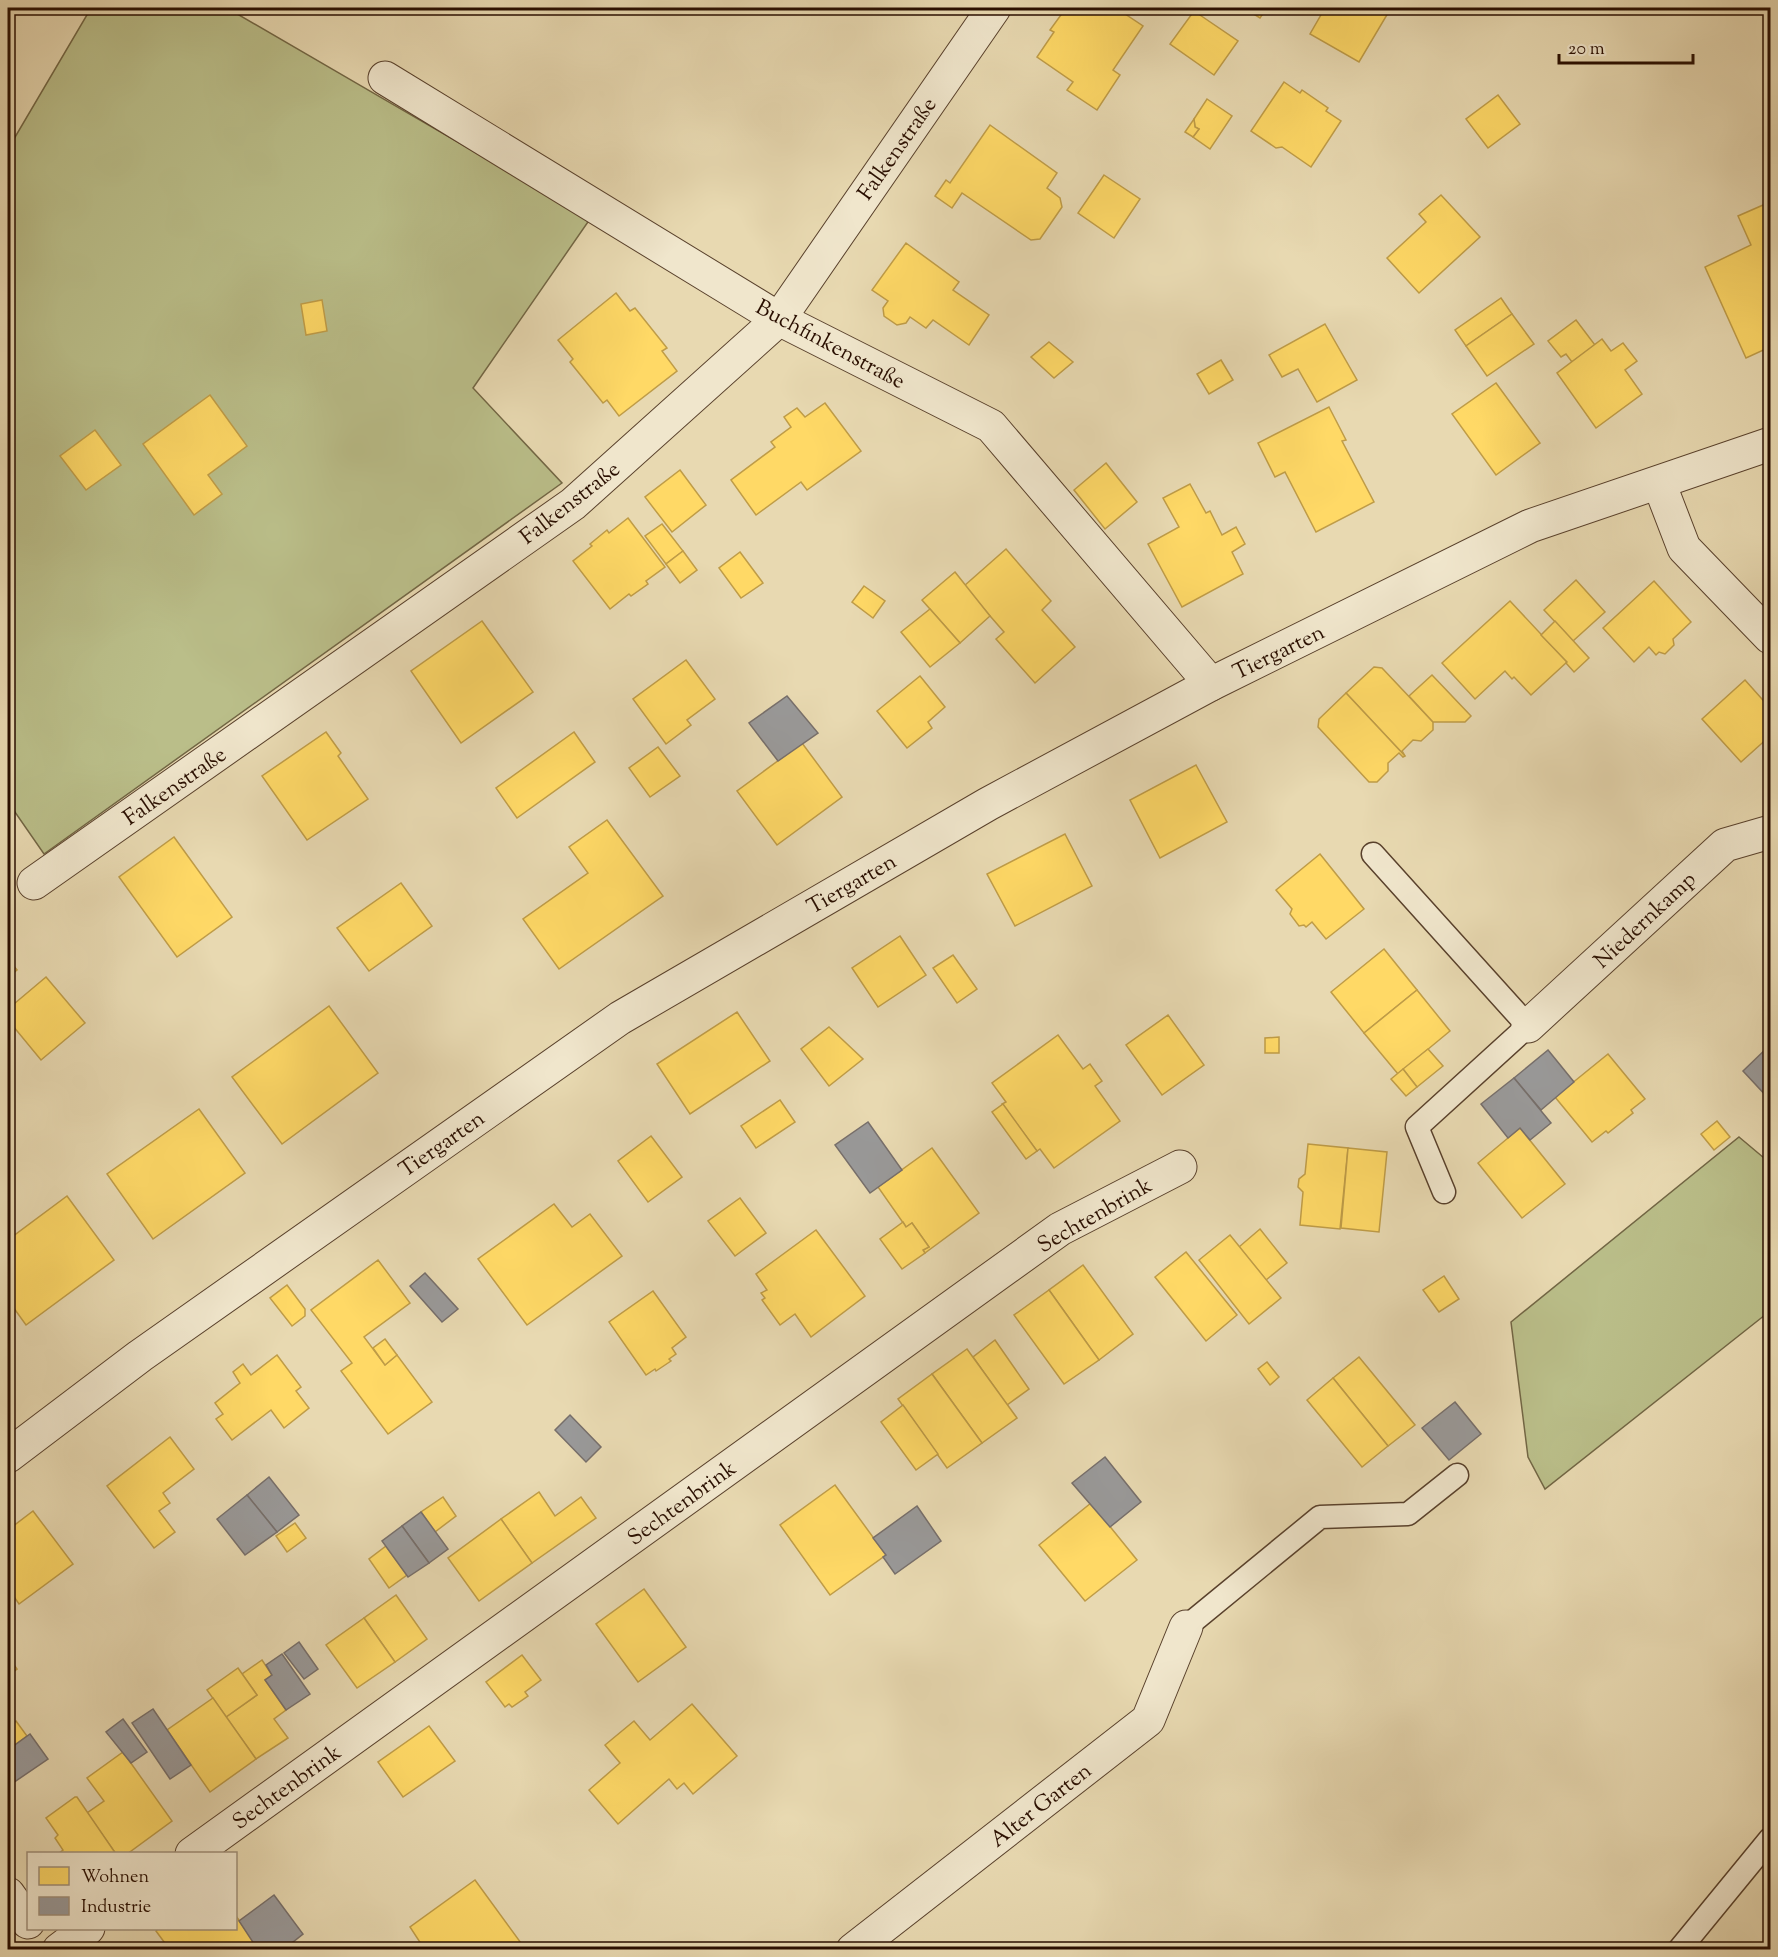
<svg xmlns="http://www.w3.org/2000/svg" width="1778" height="1957" font-family="'Sorts Mill Goudy',serif">
<style>
.green{fill:#babe89;stroke:#726644;stroke-width:1.5}
.homes{fill:#ffd966;stroke:#bf9c47;stroke-width:1.5}
.industry{fill:#999;stroke:#776f6b;stroke-width:1.5}
.lines{fill:none;stroke-linecap:round;stroke-linejoin:round}
.service-casing{stroke:#59412c;stroke-width:25}
.minor-casing{stroke:#59412c;stroke-width:35}
.service{stroke:#f0e6cc;stroke-width:22}
.minor{stroke:#f0e6cc;stroke-width:33}
.labels{text-anchor:middle;stroke-width:6;stroke-linejoin:round;paint-order:stroke}
.street-label{font-size:22px;fill:#290e00;stroke:#f0e6cc}
</style>
<rect width="100%" height="100%" fill="#e8d9b1"/>
<filter id="stains"><feTurbulence type="fractalNoise" baseFrequency=".00333" numOctaves="4"/><feColorMatrix values="0 0 0 0 .2 0 0 0 0 .09 0 0 0 0 .02 0 0 0 .5 -.17"/></filter>
<radialGradient id="worn" r=".72"><stop offset=".6" stop-color="#630" stop-opacity="0"/><stop offset="1" stop-color="#630" stop-opacity=".3"/></radialGradient>
<g class="green">
<path d="M 91,8 L 227,8 L 590,219 L 473,388 L 562,483 L 44,854 L 8,802 L 8,149 Z"/>
<path d="M 1739,1137 L 1770,1163 L 1770,1311 L 1545,1489 L 1528,1457 L 1511,1322 Z"/>
</g>
<g class="homes">
<path d="M 1066,8 L 1116,8 L 1143,26 L 1113,70 L 1120,75 L 1097,110 L 1067,90 L 1073,82 L 1037,57 L 1054,32 L 1050,30 Z"/>
<path d="M 1244,8 L 1267,8 L 1260,18 Z"/>
<path d="M 1325,8 L 1391,8 L 1359,62 L 1310,34 Z"/>
<path d="M 1194,11 L 1238,41 L 1214,75 L 1170,44 Z"/>
<path d="M 1284,82 L 1300,93 L 1302,90 L 1328,108 L 1326,111 L 1341,121 L 1311,167 L 1282,147 L 1276,148 L 1251,131 Z"/>
<path d="M 1498,95 L 1520,124 L 1488,148 L 1466,119 Z"/>
<path d="M 1207,99 L 1232,116 L 1210,149 L 1193,137 L 1199,129 L 1195,127 L 1194,119 Z"/>
<path d="M 1194,119 L 1195,127 L 1199,129 L 1193,137 L 1185,132 Z"/>
<path d="M 990,125 L 1057,173 L 1047,188 L 1060,198 L 1062,207 L 1040,239 L 1031,240 L 962,193 L 952,208 L 935,196 L 946,180 L 950,183 Z"/>
<path d="M 1104,175 L 1140,199 L 1114,238 L 1078,213 Z"/>
<path d="M 1441,195 L 1480,237 L 1419,293 L 1387,258 L 1426,222 L 1419,214 Z"/>
<path d="M 1770,202 L 1770,322 L 1768,323 L 1770,327 L 1770,347 L 1746,358 L 1705,267 L 1751,245 L 1738,216 Z"/>
<path d="M 906,243 L 959,282 L 953,290 L 989,315 L 969,345 L 933,320 L 926,328 L 910,317 L 906,323 L 897,325 L 884,316 L 883,308 L 888,301 L 872,290 Z"/>
<path d="M 616,293 L 630,311 L 635,308 L 667,348 L 662,351 L 677,371 L 619,416 L 607,400 L 603,403 L 570,362 L 573,359 L 558,340 Z"/>
<path d="M 1501,298 L 1512,314 L 1466,346 L 1455,330 Z"/>
<path d="M 322,300 L 327,331 L 306,335 L 301,304 Z"/>
<path d="M 1512,314 L 1534,344 L 1487,376 L 1466,346 Z"/>
<path d="M 1576,320 L 1595,345 L 1572,362 L 1566,354 L 1561,357 L 1548,341 Z"/>
<path d="M 1325,324 L 1357,380 L 1317,402 L 1298,369 L 1282,377 L 1269,355 Z"/>
<path d="M 1602,339 L 1611,351 L 1623,343 L 1637,361 L 1625,370 L 1642,394 L 1596,428 L 1557,373 Z"/>
<path d="M 1049,342 L 1073,362 L 1054,378 L 1031,357 Z"/>
<path d="M 1221,360 L 1233,380 L 1209,394 L 1197,374 Z"/>
<path d="M 1496,383 L 1540,443 L 1496,475 L 1452,414 Z"/>
<path d="M 210,395 L 247,446 L 208,475 L 222,494 L 194,515 L 143,444 Z"/>
<path d="M 825,403 L 861,451 L 807,490 L 801,482 L 756,515 L 731,480 L 775,447 L 771,442 L 791,427 L 784,417 L 797,408 L 805,417 Z"/>
<path d="M 1329,407 L 1346,440 L 1342,441 L 1374,502 L 1316,532 L 1285,472 L 1275,477 L 1258,443 Z"/>
<path d="M 95,430 L 121,465 L 86,490 L 60,456 Z"/>
<path d="M 1106,463 L 1137,502 L 1105,529 L 1074,490 Z"/>
<path d="M 680,470 L 706,505 L 672,532 L 645,497 Z"/>
<path d="M 1190,484 L 1206,513 L 1210,511 L 1222,535 L 1236,527 L 1245,544 L 1232,552 L 1243,574 L 1182,607 L 1148,544 L 1179,527 L 1163,498 Z"/>
<path d="M 628,518 L 665,567 L 646,581 L 648,584 L 631,596 L 629,594 L 610,609 L 573,561 L 592,546 L 590,544 L 607,530 L 609,533 Z"/>
<path d="M 662,524 L 683,551 L 666,564 L 645,536 Z"/>
<path d="M 1006,549 L 1051,601 L 1042,610 L 1075,647 L 1035,683 L 996,639 L 1004,632 L 964,586 Z"/>
<path d="M 683,551 L 697,570 L 680,583 L 666,564 Z"/>
<path d="M 740,552 L 763,583 L 741,598 L 719,568 Z"/>
<path d="M 955,572 L 990,616 L 960,643 L 922,600 Z"/>
<path d="M 1576,580 L 1605,612 L 1573,641 L 1544,610 Z"/>
<path d="M 1654,581 L 1691,622 L 1673,639 L 1674,645 L 1665,654 L 1659,652 L 1656,655 L 1649,647 L 1634,662 L 1603,628 Z"/>
<path d="M 864,586 L 885,601 L 873,618 L 852,602 Z"/>
<path d="M 1510,601 L 1567,662 L 1531,695 L 1514,677 L 1512,679 L 1505,671 L 1475,699 L 1442,663 Z"/>
<path d="M 930,609 L 960,643 L 930,667 L 901,632 Z"/>
<path d="M 482,621 L 533,692 L 461,743 L 411,671 Z"/>
<path d="M 1555,621 L 1589,658 L 1574,672 L 1566,663 L 1567,662 L 1541,635 Z"/>
<path d="M 686,660 L 715,699 L 687,720 L 691,725 L 666,744 L 633,699 Z"/>
<path d="M 1374,667 L 1382,668 L 1433,722 L 1433,730 L 1421,741 L 1413,740 L 1402,751 L 1405,756 L 1346,693 Z"/>
<path d="M 1432,675 L 1471,716 L 1465,722 L 1433,722 L 1409,696 Z"/>
<path d="M 920,676 L 945,707 L 928,722 L 932,728 L 907,748 L 877,711 Z"/>
<path d="M 1745,680 L 1770,708 L 1770,736 L 1741,762 L 1702,719 Z"/>
<path d="M 1346,693 L 1405,756 L 1403,757 L 1399,753 L 1388,763 L 1388,771 L 1377,782 L 1369,782 L 1318,727 L 1319,719 Z"/>
<path d="M 326,732 L 341,753 L 338,756 L 368,799 L 307,840 L 262,776 Z"/>
<path d="M 574,732 L 595,762 L 517,818 L 496,788 Z"/>
<path d="M 802,743 L 842,797 L 777,845 L 737,791 Z"/>
<path d="M 658,747 L 680,776 L 650,797 L 629,768 Z"/>
<path d="M 1196,765 L 1227,822 L 1160,858 L 1130,800 Z"/>
<path d="M 607,820 L 663,896 L 559,969 L 523,919 L 588,873 L 569,847 Z"/>
<path d="M 1065,834 L 1092,886 L 1015,926 L 987,874 Z"/>
<path d="M 174,837 L 232,917 L 177,957 L 119,877 Z"/>
<path d="M 1320,854 L 1364,909 L 1326,939 L 1312,922 L 1306,927 L 1304,925 L 1299,926 L 1290,914 L 1292,909 L 1276,890 Z"/>
<path d="M 401,883 L 432,926 L 369,971 L 337,928 Z"/>
<path d="M 900,936 L 926,975 L 878,1007 L 852,968 Z"/>
<path d="M 1384,949 L 1417,990 L 1364,1033 L 1331,992 Z"/>
<path d="M 953,955 L 977,989 L 957,1003 L 933,968 Z"/>
<path d="M 8,959 L 17,970 L 8,978 Z"/>
<path d="M 46,977 L 85,1023 L 41,1060 L 8,1020 L 8,1009 Z"/>
<path d="M 1417,990 L 1450,1031 L 1398,1074 L 1364,1033 Z"/>
<path d="M 329,1006 L 378,1073 L 282,1144 L 232,1077 Z"/>
<path d="M 737,1012 L 770,1061 L 690,1114 L 657,1064 Z"/>
<path d="M 1168,1015 L 1204,1065 L 1162,1095 L 1126,1045 Z"/>
<path d="M 829,1027 L 863,1059 L 829,1086 L 801,1049 Z"/>
<path d="M 1058,1035 L 1083,1069 L 1090,1064 L 1102,1081 L 1095,1086 L 1120,1121 L 1054,1168 L 1040,1149 L 1037,1151 L 1002,1104 L 1006,1102 L 992,1083 Z"/>
<path d="M 1279,1037 L 1279,1053 L 1265,1053 L 1265,1038 Z"/>
<path d="M 1428,1049 L 1443,1066 L 1417,1087 L 1403,1069 Z"/>
<path d="M 1608,1054 L 1645,1099 L 1631,1110 L 1633,1113 L 1608,1133 L 1606,1131 L 1592,1142 L 1555,1097 Z"/>
<path d="M 1403,1069 L 1417,1087 L 1406,1096 L 1391,1079 Z"/>
<path d="M 780,1100 L 795,1122 L 756,1148 L 741,1126 Z"/>
<path d="M 1003,1104 L 1037,1151 L 1026,1159 L 992,1112 Z"/>
<path d="M 199,1109 L 245,1173 L 153,1239 L 107,1174 Z"/>
<path d="M 1717,1121 L 1730,1137 L 1714,1150 L 1701,1134 Z"/>
<path d="M 1520,1128 L 1565,1184 L 1522,1218 L 1478,1163 Z"/>
<path d="M 651,1136 L 682,1177 L 648,1202 L 618,1161 Z"/>
<path d="M 1308,1144 L 1348,1148 L 1340,1229 L 1300,1225 L 1303,1192 L 1298,1187 L 1299,1179 L 1305,1174 Z"/>
<path d="M 932,1148 L 979,1213 L 925,1253 L 923,1250 L 929,1247 L 912,1223 L 906,1227 L 878,1187 Z"/>
<path d="M 1348,1148 L 1387,1152 L 1379,1232 L 1341,1228 Z"/>
<path d="M 67,1196 L 114,1260 L 26,1325 L 8,1300 L 8,1240 Z"/>
<path d="M 740,1198 L 766,1233 L 735,1256 L 708,1221 Z"/>
<path d="M 554,1204 L 572,1227 L 590,1214 L 622,1256 L 527,1325 L 478,1259 Z"/>
<path d="M 903,1222 L 906,1227 L 912,1223 L 929,1247 L 923,1250 L 925,1253 L 902,1269 L 880,1239 Z"/>
<path d="M 1260,1229 L 1287,1263 L 1266,1280 L 1239,1247 Z"/>
<path d="M 816,1230 L 865,1296 L 811,1337 L 795,1314 L 780,1325 L 762,1300 L 765,1298 L 761,1293 L 767,1290 L 756,1274 Z"/>
<path d="M 1230,1235 L 1281,1298 L 1249,1324 L 1199,1260 Z"/>
<path d="M 1186,1252 L 1237,1315 L 1206,1341 L 1155,1277 Z"/>
<path d="M 378,1260 L 410,1303 L 364,1337 L 385,1365 L 397,1355 L 432,1402 L 388,1434 L 341,1371 L 352,1363 L 311,1310 Z"/>
<path d="M 1083,1265 L 1133,1334 L 1099,1360 L 1049,1290 Z"/>
<path d="M 1444,1276 L 1459,1299 L 1439,1312 L 1423,1290 Z"/>
<path d="M 287,1285 L 305,1309 L 305,1316 L 292,1326 L 270,1298 Z"/>
<path d="M 1049,1290 L 1099,1360 L 1064,1384 L 1014,1315 Z"/>
<path d="M 653,1291 L 686,1337 L 672,1348 L 676,1354 L 669,1359 L 671,1361 L 656,1371 L 655,1369 L 646,1375 L 609,1322 Z"/>
<path d="M 385,1339 L 397,1355 L 385,1365 L 373,1348 Z"/>
<path d="M 995,1340 L 1029,1389 L 1007,1405 L 973,1357 Z"/>
<path d="M 967,1349 L 1017,1418 L 982,1443 L 932,1374 Z"/>
<path d="M 277,1355 L 301,1387 L 296,1391 L 309,1408 L 284,1428 L 271,1410 L 232,1440 L 216,1419 L 223,1414 L 215,1403 L 240,1383 L 233,1372 L 243,1364 L 251,1375 Z"/>
<path d="M 1359,1357 L 1415,1425 L 1388,1446 L 1333,1378 Z"/>
<path d="M 1267,1362 L 1279,1377 L 1270,1385 L 1258,1369 Z"/>
<path d="M 932,1374 L 982,1443 L 947,1468 L 898,1399 Z"/>
<path d="M 1333,1378 L 1388,1446 L 1362,1467 L 1307,1400 Z"/>
<path d="M 903,1405 L 938,1454 L 916,1470 L 881,1422 Z"/>
<path d="M 170,1437 L 194,1469 L 163,1493 L 170,1503 L 159,1511 L 175,1532 L 154,1548 L 107,1486 Z"/>
<path d="M 835,1485 L 886,1555 L 830,1595 L 780,1525 Z"/>
<path d="M 539,1492 L 555,1516 L 581,1497 L 596,1518 L 532,1563 L 501,1519 Z"/>
<path d="M 443,1497 L 456,1516 L 435,1532 L 421,1512 Z"/>
<path d="M 1091,1503 L 1137,1560 L 1085,1601 L 1039,1545 Z"/>
<path d="M 33,1511 L 73,1564 L 19,1604 L 8,1588 L 8,1530 Z"/>
<path d="M 501,1519 L 532,1563 L 479,1601 L 448,1558 Z"/>
<path d="M 295,1523 L 306,1538 L 287,1552 L 276,1536 Z"/>
<path d="M 386,1546 L 407,1575 L 389,1588 L 369,1559 Z"/>
<path d="M 644,1589 L 686,1647 L 638,1682 L 596,1624 Z"/>
<path d="M 396,1595 L 427,1639 L 395,1662 L 364,1618 Z"/>
<path d="M 364,1618 L 395,1662 L 357,1688 L 326,1645 Z"/>
<path d="M 522,1655 L 541,1680 L 525,1692 L 528,1696 L 512,1707 L 509,1704 L 505,1707 L 486,1682 Z"/>
<path d="M 8,1656 L 17,1669 L 8,1676 Z"/>
<path d="M 262,1660 L 272,1675 L 265,1680 L 286,1710 L 274,1719 L 288,1738 L 256,1759 L 226,1717 L 257,1695 L 242,1674 Z"/>
<path d="M 238,1668 L 257,1695 L 226,1717 L 207,1690 Z"/>
<path d="M 213,1698 L 256,1759 L 210,1792 L 167,1730 Z"/>
<path d="M 692,1704 L 737,1756 L 693,1794 L 684,1783 L 677,1789 L 669,1779 L 618,1824 L 589,1790 L 620,1763 L 605,1745 L 634,1721 L 650,1740 Z"/>
<path d="M 16,1721 L 27,1736 L 8,1750 L 8,1728 Z"/>
<path d="M 429,1726 L 455,1761 L 403,1797 L 378,1762 Z"/>
<path d="M 123,1752 L 172,1821 L 127,1854 L 116,1854 L 87,1813 L 104,1801 L 87,1778 Z"/>
<path d="M 75,1797 L 77,1797 L 116,1854 L 58,1854 L 63,1850 L 55,1838 L 58,1835 L 46,1818 Z"/>
<path d="M 475,1880 L 521,1943 L 512,1950 L 425,1950 L 410,1927 Z"/>
<path d="M 236,1916 L 257,1946 L 251,1950 L 170,1950 L 156,1931 L 159,1928 L 236,1928 Z"/>
</g>
<g class="industry">
<path d="M 787,696 L 818,733 L 778,761 L 749,723 Z"/>
<path d="M 1770,1045 L 1770,1100 L 1743,1071 Z"/>
<path d="M 1548,1050 L 1574,1082 L 1541,1110 L 1514,1078 Z"/>
<path d="M 1514,1078 L 1551,1123 L 1530,1140 L 1520,1128 L 1508,1138 L 1481,1104 Z"/>
<path d="M 868,1122 L 902,1170 L 870,1193 L 835,1145 Z"/>
<path d="M 425,1273 L 458,1309 L 442,1322 L 410,1286 Z"/>
<path d="M 1455,1402 L 1481,1434 L 1449,1460 L 1422,1428 Z"/>
<path d="M 570,1415 L 601,1447 L 586,1462 L 555,1430 Z"/>
<path d="M 1105,1457 L 1141,1502 L 1110,1527 L 1072,1483 Z"/>
<path d="M 269,1477 L 299,1515 L 277,1532 L 247,1495 Z"/>
<path d="M 247,1495 L 277,1532 L 245,1555 L 217,1519 Z"/>
<path d="M 917,1506 L 941,1541 L 895,1574 L 883,1557 L 886,1555 L 873,1538 Z"/>
<path d="M 421,1512 L 448,1549 L 429,1563 L 402,1526 Z"/>
<path d="M 402,1526 L 429,1563 L 408,1577 L 382,1541 Z"/>
<path d="M 299,1642 L 318,1669 L 304,1679 L 284,1653 Z"/>
<path d="M 282,1654 L 310,1694 L 286,1710 L 265,1680 L 272,1675 L 266,1665 Z"/>
<path d="M 153,1709 L 191,1765 L 170,1779 L 132,1723 Z"/>
<path d="M 123,1719 L 147,1752 L 131,1763 L 106,1732 Z"/>
<path d="M 30,1734 L 48,1759 L 10,1785 L 8,1782 L 8,1750 Z"/>
<path d="M 274,1895 L 303,1934 L 283,1950 L 258,1950 L 239,1921 Z"/>
</g>
<g class="lines">
<g class="service-casing">
<g id="service">
<path d="M 1373,854 L 1528,1026 L 1417,1127 L 1444,1192"/>
<path d="M 1186,1627 L 1320,1517 L 1408,1514 L 1457,1475"/>
<path d="M 1679,1950 L 1770,1839"/>
</g>
</g>
<g class="minor-casing">
<g id="minor">
<path d="M 385,78 L 779,319 L 991,426 L 1211,684"/>
<path d="M 1659,483 L 1684,548 L 1770,637"/>
<path d="M 34,883 L 573,504 L 779,319 L 994,8"/>
<path d="M 1528,1026 L 1725,845 L 1770,832"/>
<path d="M 8,1456 L 140,1356 L 620,1018 L 988,804 L 1211,684 L 1530,526 L 1770,444"/>
<path d="M 192,1854 L 1060,1229 L 1180,1167"/>
<path d="M 8,1894 L 28,1922"/>
<path d="M 59,1950 L 88,1928"/>
<path d="M 853,1950 L 1148,1720 L 1186,1627"/>
</g>
</g>
<use href="#service" class="service"/>
<use href="#minor" class="minor"/>
</g>
<g class="labels">
<g class="street-label">
<text transform="translate(896 148) rotate(-55)" y="8">Falkenstraße</text>
<text transform="translate(831 343) rotate(28)" y="8">Buchfinkenstraße</text>
<text transform="translate(569 502) rotate(-38)" y="8">Falkenstraße</text>
<text transform="translate(1278 651) rotate(-26)" y="8">Tiergarten</text>
<text transform="translate(174 785) rotate(-35)" y="8">Falkenstraße</text>
<text transform="translate(851 883) rotate(-30)" y="8">Tiergarten</text>
<text transform="translate(1644 919) rotate(-43)" y="8">Niedernkamp</text>
<text transform="translate(441 1143) rotate(-35)" y="8">Tiergarten</text>
<text transform="translate(1094 1214) rotate(-30)" y="8">Sechtenbrink</text>
<text transform="translate(681 1502) rotate(-36)" y="8">Sechtenbrink</text>
<text transform="translate(286 1786) rotate(-36)" y="8">Sechtenbrink</text>
<text transform="translate(1040 1804) rotate(-38)" y="8">Alter Garten</text>
</g>
</g>
<rect width="1778" height="1957" fill="none" stroke="#e8d9b1" stroke-width="30"/>
<rect x="9" y="9" width="1760" height="1939" fill="none" stroke="#290e00" stroke-width="3"/>
<rect x="15" y="15" width="1748" height="1927" fill="none" stroke="#290e00" stroke-width="1.5"/>
<rect x="27" y="1852" width="210" height="78" fill="#f0e6cc" stroke="#a0907a" stroke-width="1.5"/>
<rect x="39" y="1867" width="30" height="18" fill="#ffd966" stroke="#a0907a" stroke-width="1.5"/>
<text x="81" y="1882" font-size="18" fill="#290e00">Wohnen</text>
<rect x="39" y="1897" width="30" height="18" fill="#999999" stroke="#a0907a" stroke-width="1.5"/>
<text x="81" y="1912" font-size="18" fill="#290e00">Industrie</text>
<path d="M1559 54v9h134v-9" fill="none" stroke="#290e00" stroke-width="3"/>
<text x="1568" y="54" font-size="18" fill="#290e00" stroke="#f0e6cc" stroke-width="4.5" paint-order="stroke">20 m</text>
<rect width="100%" height="100%" filter="url(#stains)"/>
<rect width="100%" height="100%" fill="url(#worn)"/>
</svg>
